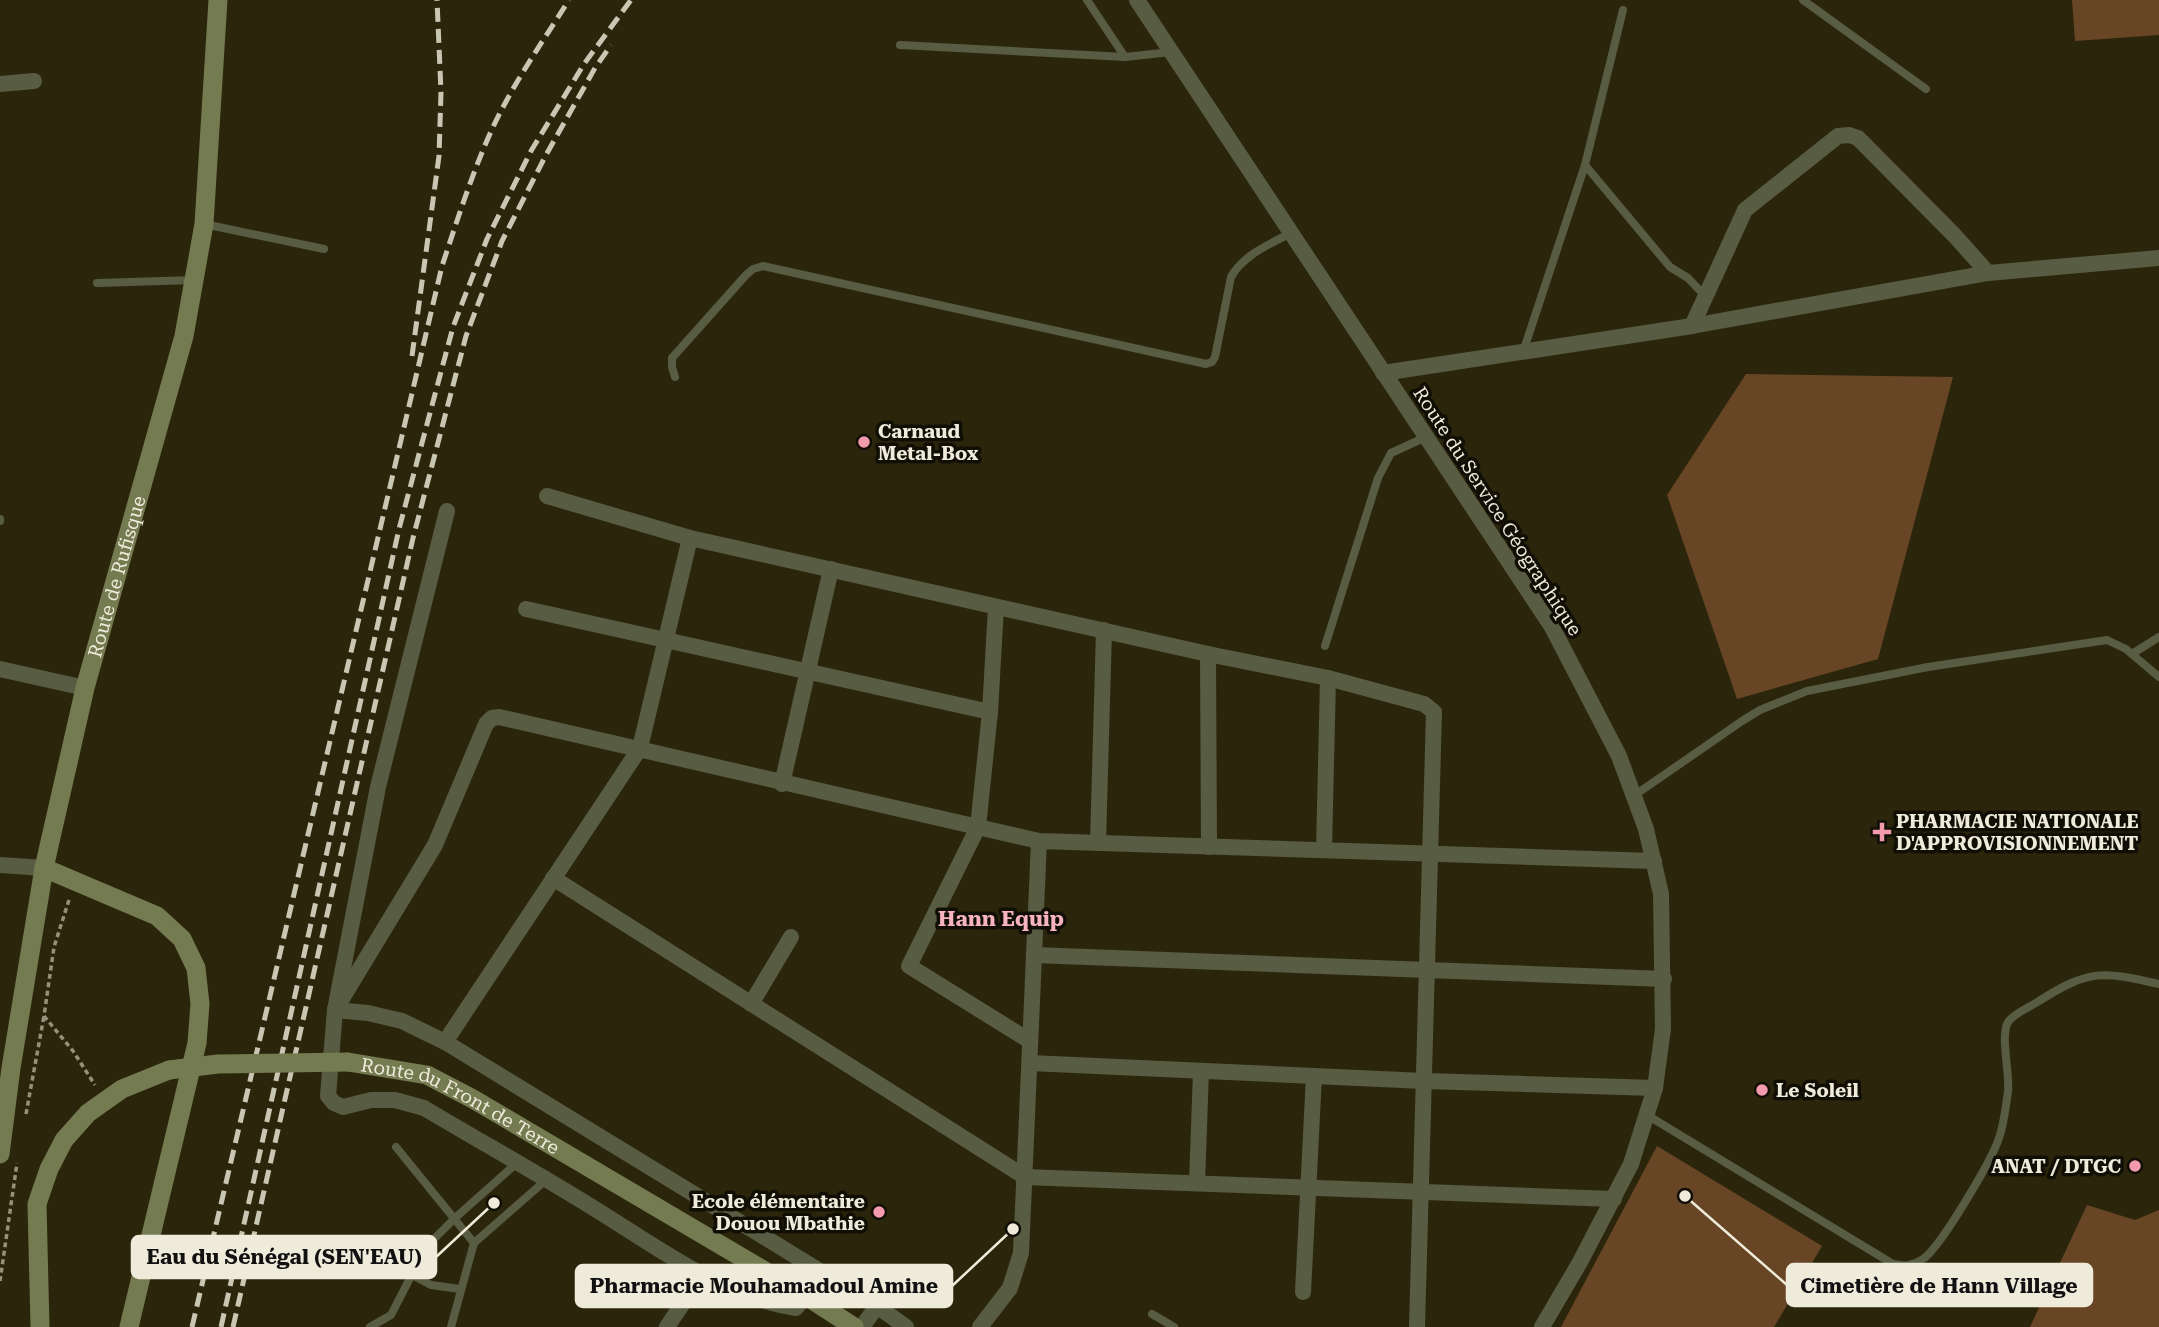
<svg xmlns="http://www.w3.org/2000/svg" width="2159" height="1327" font-family="'Roboto Serif',serif">
<style>
.green{fill:#684525}
.lines{fill:none;stroke-linecap:round;stroke-linejoin:round}
.path{stroke:#95917c;stroke-width:3.5;stroke-dasharray:5 3.5;stroke-linecap:butt}
.service{stroke:#585c42;stroke-width:8}
.minor{stroke:#585c42;stroke-width:16}
.secondary{stroke:#747b50;stroke-width:19}
.rail{stroke:#cac6b4;stroke-width:5;stroke-dasharray:14 7;stroke-linecap:butt}
.secondary-bridge{stroke:#747b50;stroke-width:19}
.poi-dot{fill:#f39aac;stroke:#110f05;stroke-width:2.5}
.labels{text-anchor:middle;stroke-width:7;stroke-linejoin:round;paint-order:stroke}
.poi-label{font-size:19px;font-weight:bold;fill:#eeebdb;stroke:#110f05;text-anchor:start}
.street-label{font-size:19px;fill:#eeebdb;stroke:#110f05}
.neighbourhood-label{font-size:21px;font-weight:bold;fill:#f7b3bf;stroke:#110f05}
.leader{fill:none;stroke:#eeebdb;stroke-width:2.5}
.callout-dot{fill:#eeebdb;stroke:#110f05;stroke-width:2.5}
.callout{fill:#eeebdb;stroke:#eeebdb;stroke-width:2.5}
.callout-label{font-size:21px;text-anchor:middle;font-weight:bold;fill:#111}
</style>
<rect width="100%" height="100%" fill="#2b260b"/>
<g class="green">
<path d="M 2072,0 L 2159,0 L 2159,35 L 2075,41 Z"/>
<path d="M 1746,374 L 1953,377 L 1878,659 L 1737,699 L 1667,495 Z"/>
<path d="M 1657,1146 L 1822,1246 L 1774,1327 L 1561,1327 Z"/>
<path d="M 2087,1205 L 2135,1220 L 2159,1210 L 2159,1327 L 2030,1327 Z"/>
</g>
<g class="lines">
<g class="path">
<path d="M 69,900 L 54,947 L 44,1016 L 73,1051 L 95,1085"/>
<path d="M 26,1114 L 44,1016"/>
<path d="M 0,1281 L 17,1163"/>
</g>
<g class="service">
<path d="M 1087,0 L 1125,57"/>
<path d="M 1803,0 L 1926,89"/>
<path d="M 900,45 L 1125,57 L 1171,52"/>
<path d="M 1585,165 L 1670,267 L 1688,278 L 1706,297"/>
<path d="M 204,224 L 324,249"/>
<path d="M 97,283 L 194,280"/>
<path d="M 1523,352 L 1585,165 L 1623,10"/>
<path d="M 675,377 L 672,367 L 672,358 L 746,275 L 753,269 L 763,266 L 1206,364 L 1212,362 L 1215,357 L 1231,277 C 1243,255 1270,244 1291,233"/>
<path d="M 0,521 L 0,519"/>
<path d="M 1325,646 L 1378,478 L 1391,453 L 1426,437"/>
<path d="M 2132,654 L 2159,637"/>
<path d="M 1635,795 L 1742,721 L 1760,710 L 1807,691 L 1928,667 L 2107,640 L 2126,649 L 2159,677"/>
<path d="M 1647,1115 L 1893,1264 C 1904,1266 1913,1266 1923,1259 C 1940,1248 1992,1160 1999,1138 C 2004,1124 2006,1106 2008,1091 C 2010,1073 2000,1036 2008,1022 C 2014,1013 2030,1007 2039,1001 C 2090,969 2102,971 2159,984"/>
<path d="M 396,1147 L 474,1243"/>
<path d="M 412,1275 L 431,1285 L 460,1289"/>
<path d="M 1152,1314 L 1174,1327"/>
<path d="M 370,1327 L 391,1315 L 426,1247 L 455,1218 L 517,1163"/>
<path d="M 451,1327 L 474,1243 L 546,1180"/>
</g>
<g class="minor">
<path d="M 1137,0 L 1552,627 L 1619,756 L 1646,829 L 1661,894 L 1663,1029 L 1655,1088 L 1631,1164 L 1580,1262 L 1542,1327"/>
<path d="M 0,84 L 34,81"/>
<path d="M 1692,326 L 1745,210 L 1838,136 L 1849,135 L 1858,138 L 1955,236 L 1988,273"/>
<path d="M 1383,373 L 1692,326 L 1988,273 L 2159,258"/>
<path d="M 547,496 L 690,538 L 1208,654 L 1328,678 L 1424,704 L 1434,712 L 1417,1327"/>
<path d="M 447,511 L 378,787 L 335,1010 L 328,1096 L 334,1103 L 343,1107 L 371,1100 L 395,1100 L 424,1108 C 481,1142 539,1174 595,1209 C 657,1247 722,1297 796,1308 L 806,1296"/>
<path d="M 526,609 L 990,712 L 978,827 L 909,966 L 1030,1041"/>
<path d="M 1208,654 L 1209,847"/>
<path d="M 0,669 L 85,688"/>
<path d="M 990,712 L 996,607"/>
<path d="M 782,784 L 831,569"/>
<path d="M 1098,843 L 1104,630"/>
<path d="M 1324,850 L 1328,678"/>
<path d="M 0,865 L 44,868"/>
<path d="M 553,878 L 1025,1177 L 1614,1199"/>
<path d="M 1034,955 L 1664,979"/>
<path d="M 751,1004 L 791,937"/>
<path d="M 335,1010 L 435,845 L 486,724 L 492,718 L 499,717 L 1039,841 L 1654,861"/>
<path d="M 335,1010 L 368,1013 L 402,1021 L 445,1042 L 877,1306 L 906,1327"/>
<path d="M 445,1042 L 640,748 L 690,538"/>
<path d="M 1030,1063 L 1424,1081 L 1655,1088"/>
<path d="M 1197,1183 L 1201,1071"/>
<path d="M 1303,1292 L 1314,1076"/>
<path d="M 667,1327 L 701,1276"/>
<path d="M 862,1327 L 877,1306"/>
<path d="M 980,1327 L 1010,1288 L 1021,1253 L 1039,841"/>
</g>
<g class="secondary">
<path d="M 44,868 L 157,916 L 182,939 L 196,968 L 200,1004 L 197,1043 L 129,1327"/>
<path id="s1" d="M 348,1062 L 427,1075 L 473,1099 L 792,1287 L 854,1327"/>
<path id="s2" d="M 0,1154 L 11,1068 L 44,868 L 85,688 L 184,336 L 204,224 L 218,0"/>
<path d="M 40,1327 L 37,1204 L 49,1169 L 64,1140 L 88,1113 L 122,1089 L 169,1070"/>
</g>
<g class="rail">
<path d="M 412,356 L 439,156 L 441,92 L 437,0"/>
<path d="M 192,1327 L 442,266 C 458,218 473,170 494,125 C 515,81 543,41 569,0"/>
<path d="M 221,1327 L 399,529 L 453,327 L 487,239 L 531,151 L 584,64 L 631,0"/>
<path d="M 233,1327 L 413,538 L 466,336 L 502,241 L 546,155 L 595,68 L 611,45"/>
</g>
<path class="secondary-bridge" d="M 169,1070 L 218,1064 L 348,1062"/>
</g>
<g class="poi-dot">
<circle cx="864" cy="442" r="7"/>
<path d="M1878.5 821.5h7v7h7v7h-7v7h-7v-7h-7v-7h7z"/>
<circle cx="1762" cy="1090" r="7"/>
<circle cx="2135" cy="1166" r="7"/>
<circle cx="879" cy="1212" r="7"/>
</g>
<g class="labels">
<g class="poi-label">
<text x="878" y="438">Carnaud<tspan x="878" dy="22">Metal-Box</tspan></text>
<text x="1896" y="828">PHARMACIE NATIONALE<tspan x="1896" dy="22">D'APPROVISIONNEMENT</tspan></text>
<text x="1776" y="1097">Le Soleil</text>
<text x="2121" y="1173" text-anchor="end">ANAT / DTGC</text>
<text x="865" y="1208" text-anchor="end">Ecole élémentaire<tspan x="865" dy="22">Douou Mbathie</tspan></text>
</g>
<g class="street-label">
<text transform="translate(1498 511) rotate(57)" y="7">Route du Service Géographique</text>
<text dy="7" stroke="none"><textPath href="#s2" startOffset="590">Route de Rufisque</textPath></text>
<text dy="7" stroke="none"><textPath href="#s1" startOffset="122">Route du Front de Terre</textPath></text>
</g>
<g class="neighbourhood-label">
<text x="1001" y="926">Hann Equip</text>
</g>
</g>
<path class="leader" d="M494 1203L436 1257M1685 1196L1787 1285M1013 1229L952 1286"/>
<g class="callout-dot">
<circle cx="494" cy="1203" r="7"/>
<circle cx="1685" cy="1196" r="7"/>
<circle cx="1013" cy="1229" r="7"/>
</g>
<g class="callout">
<rect x="132" y="1236" width="304" height="42" rx="7"/>
<rect x="1787" y="1264" width="305" height="42" rx="7"/>
<rect x="576" y="1265" width="376" height="42" rx="7"/>
</g>
<g class="callout-label">
<text x="284" y="1264">Eau du Sénégal (SEN'EAU)</text>
<text x="1939" y="1293">Cimetière de Hann Village</text>
<text x="764" y="1293">Pharmacie Mouhamadoul Amine</text>
</g>
</svg>
